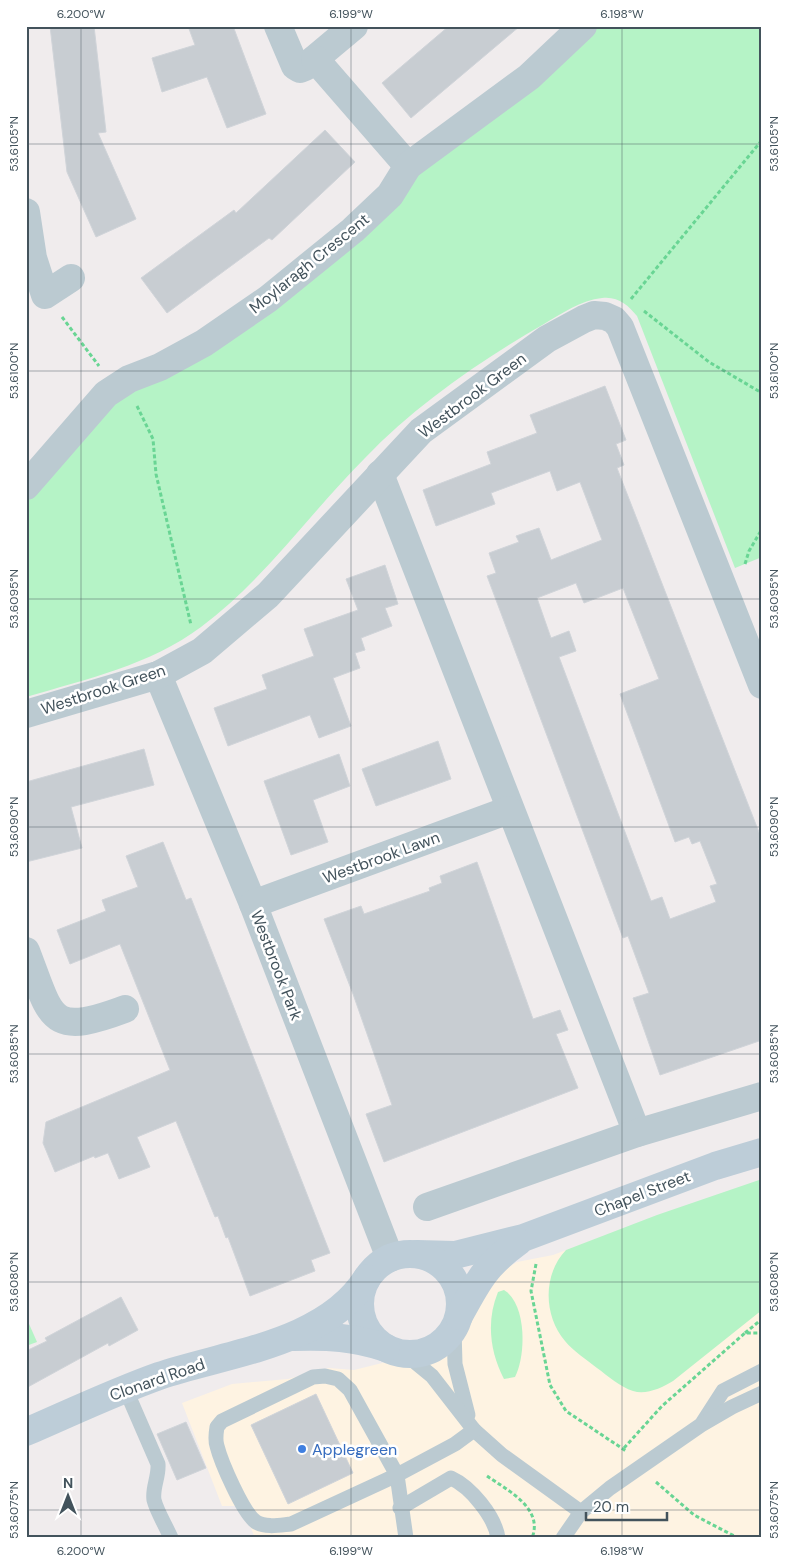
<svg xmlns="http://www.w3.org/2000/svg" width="788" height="1564" font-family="'DM Sans',sans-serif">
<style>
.commercial{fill:#fef3e2}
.green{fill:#b5f3c6}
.building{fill:#c8cdd2;stroke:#d0d4d9;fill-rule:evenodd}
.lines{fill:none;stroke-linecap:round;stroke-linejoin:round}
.path{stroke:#69d594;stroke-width:3;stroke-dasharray:4 2.5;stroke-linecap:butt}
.lane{stroke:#bbcad1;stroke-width:15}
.street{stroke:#bbcad1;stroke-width:28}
.secondary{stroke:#bdcdd8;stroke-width:28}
.ticks{fill:none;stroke:#43535c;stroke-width:1;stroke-opacity:0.45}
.shop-dot{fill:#3f7fe0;stroke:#fff;stroke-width:2}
.labels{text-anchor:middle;stroke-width:5;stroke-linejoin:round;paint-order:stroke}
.street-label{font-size:16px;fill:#43535c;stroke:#fff}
.shop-label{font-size:16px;fill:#366cbe;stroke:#fff;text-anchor:start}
.neatline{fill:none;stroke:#43535c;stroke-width:2}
.ticks-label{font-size:12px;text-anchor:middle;fill:#43535c}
</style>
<rect width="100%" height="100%" fill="#f0eced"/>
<path class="commercial" d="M 762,1182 L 762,1538 L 255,1538 L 242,1506 L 222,1506 L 182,1403 L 232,1384 L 288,1379 L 329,1368 L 354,1370 L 390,1361 L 425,1362 L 440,1357 L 463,1340 L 481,1294 L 493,1276 L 517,1262 L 553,1255 L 614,1232 Z"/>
<g class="green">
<path d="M 583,26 L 762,26 L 762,557 L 735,568 L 637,316 C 628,305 618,296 602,298 C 581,300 561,314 544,324 C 480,361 416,405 365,458 C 309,514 265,579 201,627 C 150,665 87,679 26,697 L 26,486 L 106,394 L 204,343 Z"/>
<path d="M 762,1179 L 762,1310 L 673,1381 C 662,1388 646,1395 633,1391 C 620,1387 608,1376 597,1368 C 587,1360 573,1351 565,1341 C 543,1315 543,1274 566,1250 L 657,1215 Z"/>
<path d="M 504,1290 C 527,1304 526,1356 515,1377 L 504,1379 C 490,1352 486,1321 498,1292 Z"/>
<path d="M 26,1317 L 37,1342 L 26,1346 Z"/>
</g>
<g class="building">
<path d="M 50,26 L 94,26 L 106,132 L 98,133 L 136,219 L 96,237 L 67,172 Z"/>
<path d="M 188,26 L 233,26 L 266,114 L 227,128 L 207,77 L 162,92 L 152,58 L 195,45 Z"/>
<path d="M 449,26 L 520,26 L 411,118 L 382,83 Z"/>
<path d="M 325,130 L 355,162 L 272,240 L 269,238 L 167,313 L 141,278 L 234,210 L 236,213 Z"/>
<path d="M 605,386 L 626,440 L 616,444 L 624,465 L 617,468 L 762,840 L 762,1040 L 660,1075 L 633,998 L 649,993 L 628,936 L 623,938 L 487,576 L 496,573 L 489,553 L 519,542 L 516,536 L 539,528 L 551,560 L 602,540 L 580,482 L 557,491 L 550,471 L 491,493 L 495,504 L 436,526 L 423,490 L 491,464 L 487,452 L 537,433 L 530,415 ZM 576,583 L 584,603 L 623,588 L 659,679 L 620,694 L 675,842 L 689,837 L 692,844 L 700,841 L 717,884 L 710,886 L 716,902 L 670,919 L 662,897 L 651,901 L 559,657 L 576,651 L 569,631 L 551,638 L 537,598 Z"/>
<path d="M 385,565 L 398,604 L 385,608 L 392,626 L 361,638 L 365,650 L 355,653 L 360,668 L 333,678 L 351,726 L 319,738 L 310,715 L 228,746 L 214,708 L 267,689 L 262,675 L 314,656 L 304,629 L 358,610 L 346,579 Z"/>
<path d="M 438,741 L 451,779 L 376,806 L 362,769 Z"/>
<path d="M 144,749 L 154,785 L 71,807 L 82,848 L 26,862 L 26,782 Z"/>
<path d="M 339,754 L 350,786 L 313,800 L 328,842 L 291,855 L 264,781 Z"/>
<path d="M 163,842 L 186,900 L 191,898 L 330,1253 L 311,1260 L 315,1271 L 250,1296 L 228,1237 L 226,1238 L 218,1216 L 215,1217 L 176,1121 L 137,1137 L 150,1167 L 119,1179 L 108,1153 L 95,1158 L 94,1156 L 55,1172 L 43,1143 L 46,1122 L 170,1070 L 120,944 L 70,964 L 57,930 L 106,911 L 102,900 L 138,887 L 126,856 Z"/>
<path d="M 477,862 L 533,1019 L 560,1010 L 568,1030 L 556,1034 L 578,1088 L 384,1162 L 366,1114 L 392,1105 L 353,994 L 324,919 L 361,906 L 364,914 L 430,891 L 429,888 L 442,883 L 440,876 Z"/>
<path d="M 121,1297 L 138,1330 L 109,1346 L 108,1343 L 26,1388 L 26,1351 L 47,1341 L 45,1338 Z"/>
<path d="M 316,1394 L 353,1473 L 288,1504 L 251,1425 Z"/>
<path d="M 186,1422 L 206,1468 L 177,1480 L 157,1434 Z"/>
</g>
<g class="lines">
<g class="path">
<path d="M 631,299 L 762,140"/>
<path d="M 644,311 L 709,362 L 762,393"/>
<path d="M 62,317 L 99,366"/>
<path d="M 137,406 L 153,439 L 156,474 L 191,625"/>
<path d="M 745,564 L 749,551 L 762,529"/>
<path d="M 536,1264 L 531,1291 L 550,1385 L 566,1411 L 626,1451"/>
<path d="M 745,1333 L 762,1319"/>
<path d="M 624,1448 L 662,1406 L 745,1333 L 762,1333"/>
<path d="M 487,1476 C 507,1490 544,1508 532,1538"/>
<path d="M 656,1482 L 694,1515 L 738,1538"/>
</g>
<g class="lane">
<path d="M 454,1329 L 455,1364 L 468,1415"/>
<path d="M 404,1353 L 432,1376 L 474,1430 L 502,1455 L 581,1512"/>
<path d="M 125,1388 L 158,1464 C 159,1477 152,1488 154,1500 C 157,1512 166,1526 171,1538"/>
<path d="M 703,1422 L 723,1391 L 762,1371"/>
<path d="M 400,1508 L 451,1478 C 471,1487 495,1517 498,1538"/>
<path d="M 406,1538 L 397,1475 L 350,1390 L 338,1379 L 325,1376 L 313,1377 L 222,1421 L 217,1427 C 216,1433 215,1440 217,1446 C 221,1462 243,1513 256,1522 C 266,1528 280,1525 291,1524 L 397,1475 L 455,1444 L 474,1430"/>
<path d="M 563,1538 L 581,1512 L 610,1488 L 701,1425 L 732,1407 L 762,1393"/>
</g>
<g class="street">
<path d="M 278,26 L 295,66 L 300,69 L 305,67 L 354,26"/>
<path d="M 315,59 L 408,166"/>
<path d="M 26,212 L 33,258 L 45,295 L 71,278"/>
<path d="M 380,474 L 637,1133"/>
<path d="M 26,486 L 106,394 L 129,379 L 160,367 L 204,343 L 268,299 L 353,230 L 390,195 L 408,166 L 529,77 L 583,26"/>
<path d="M 158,675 L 253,904 L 390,1258"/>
<path d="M 26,714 L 158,675 L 202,651 L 268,595 L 421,431 L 547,339 L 584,319 L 594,315 L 605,316 L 614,320 L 620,327 L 762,685"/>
<path d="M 253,904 L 509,810"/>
<path d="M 26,951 C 52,1018 48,1038 125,1009"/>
<path d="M 427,1207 L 637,1133 L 762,1096"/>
</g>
<g class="secondary">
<path d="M 417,1254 L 455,1255 L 523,1238 L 715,1166 L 762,1152"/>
<circle cx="410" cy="1304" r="50"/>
<path d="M 459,1316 C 478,1281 485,1266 518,1242"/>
<path d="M 293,1337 C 328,1336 354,1337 386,1348"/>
<path d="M 26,1432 C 70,1413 114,1392 159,1376 C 227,1353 326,1344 367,1278"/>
</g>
</g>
<path class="ticks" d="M 81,26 L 81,1538M 351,26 L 351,1538M 622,26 L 622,1538M 26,144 L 762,144M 26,371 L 762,371M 26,599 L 762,599M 26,827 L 762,827M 26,1054 L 762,1054M 26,1282 L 762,1282M 26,1510 L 762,1510"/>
<circle class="shop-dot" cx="302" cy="1449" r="5"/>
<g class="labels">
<g class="street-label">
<text transform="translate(309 263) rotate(-39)" y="6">Moylaragh Crescent</text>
<text transform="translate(472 395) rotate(-37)" y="6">Westbrook Green</text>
<text transform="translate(103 689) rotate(-18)" y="6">Westbrook Green</text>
<text transform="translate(381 857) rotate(-20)" y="6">Westbrook Lawn</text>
<text transform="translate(277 965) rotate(69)" y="6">Westbrook Park</text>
<text transform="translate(642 1193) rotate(-21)" y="6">Chapel Street</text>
<text transform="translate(157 1379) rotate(-19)" y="6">Clonard Road</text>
</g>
<g class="shop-label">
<text x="312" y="1455">Applegreen</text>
</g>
</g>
<rect width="788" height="1564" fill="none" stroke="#ffffff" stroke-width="55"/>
<g transform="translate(68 1496)" stroke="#ffffff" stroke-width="4" paint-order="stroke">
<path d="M0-4L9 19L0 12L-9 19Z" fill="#43535c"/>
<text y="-8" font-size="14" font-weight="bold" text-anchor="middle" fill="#43535c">N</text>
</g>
<path d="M586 1512v8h81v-8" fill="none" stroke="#43535c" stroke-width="2.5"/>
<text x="593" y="1512" font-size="15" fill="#43535c" stroke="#ffffff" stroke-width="4" paint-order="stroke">20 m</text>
<rect x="28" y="28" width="732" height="1508" class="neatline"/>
<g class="ticks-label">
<text x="81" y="18">6.200°W</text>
<text x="351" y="18">6.199°W</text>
<text x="622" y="18">6.198°W</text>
<text transform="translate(14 144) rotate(-90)" y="4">53.6105°N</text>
<text transform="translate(774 144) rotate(-90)" y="4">53.6105°N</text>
<text transform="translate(14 371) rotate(-90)" y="4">53.6100°N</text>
<text transform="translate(774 371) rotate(-90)" y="4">53.6100°N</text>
<text transform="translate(14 599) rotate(-90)" y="4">53.6095°N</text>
<text transform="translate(774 599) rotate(-90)" y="4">53.6095°N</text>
<text transform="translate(14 827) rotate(-90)" y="4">53.6090°N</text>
<text transform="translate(774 827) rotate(-90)" y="4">53.6090°N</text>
<text transform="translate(14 1054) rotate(-90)" y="4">53.6085°N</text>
<text transform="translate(774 1054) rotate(-90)" y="4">53.6085°N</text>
<text transform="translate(14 1282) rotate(-90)" y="4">53.6080°N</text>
<text transform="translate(774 1282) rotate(-90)" y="4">53.6080°N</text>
<text transform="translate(14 1510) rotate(-90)" y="4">53.6075°N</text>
<text transform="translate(774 1510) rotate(-90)" y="4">53.6075°N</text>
<text x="81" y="1555">6.200°W</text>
<text x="351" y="1555">6.199°W</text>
<text x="622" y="1555">6.198°W</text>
</g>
</svg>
